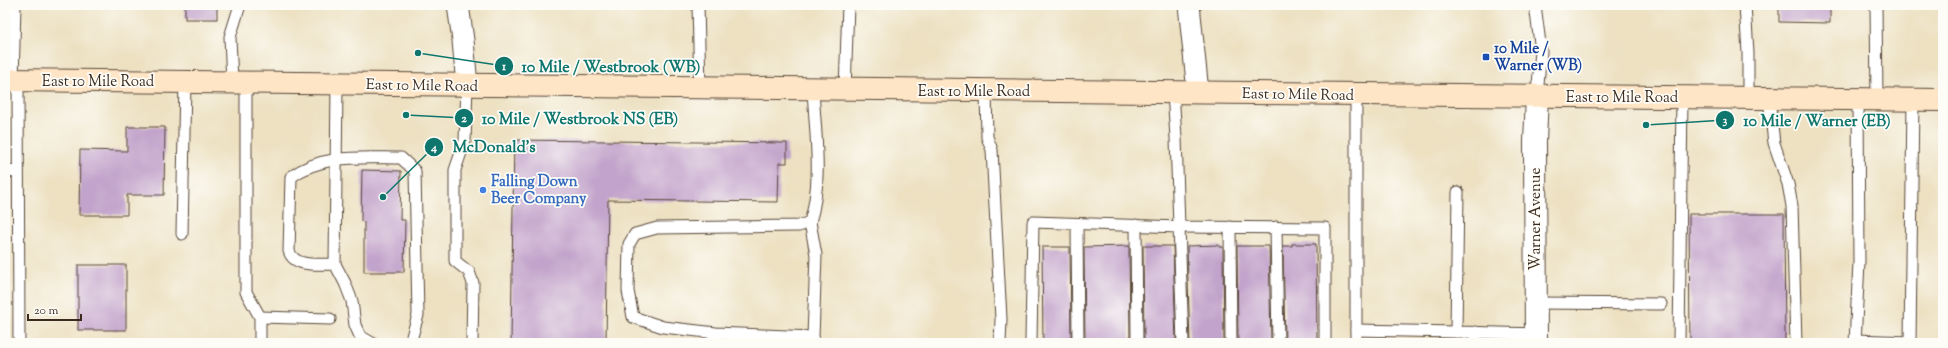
<svg xmlns="http://www.w3.org/2000/svg" width="1948" height="348" font-family="'Sorts Mill Goudy',serif">
<style>
.building{fill:#c2a3cb}
.lines{fill:none;stroke-linecap:round;stroke-linejoin:round}
.service-casing{stroke:#564537;stroke-width:13}
.minor-casing{stroke:#564537;stroke-width:23}
.tertiary-casing{stroke:#564537;stroke-width:24}
.secondary-casing{stroke:#564537;stroke-width:24}
.service{stroke:#fff;stroke-width:11}
.minor{stroke:#fff;stroke-width:21}
.tertiary{stroke:#fff;stroke-width:22}
.secondary{stroke:#fee5c5;stroke-width:22}
.transit-dot{fill:#1a4fb4;stroke:#fdfcf7;stroke-width:1.5}
.shop-dot{fill:#3f7fe0;stroke:#fdfcf7;stroke-width:1.5}
.labels{text-anchor:middle;stroke-width:3.5;stroke-linejoin:round;paint-order:stroke}
.transit-label{font-size:15px;font-weight:bold;fill:#164399;stroke:#fdfcf7;text-anchor:start}
.street-label{font-size:15px;fill:#3b2a1e;stroke:#fdfcf7}
.shop-label{font-size:15px;font-weight:bold;fill:#366cbe;stroke:#fdfcf7;text-anchor:start}
.leader{fill:none;stroke:#0f766e;stroke-width:1.5}
.callout-dot{fill:#0f766e;stroke:#fdfcf7;stroke-width:1.5}
.mark-label{font-size:12px;text-anchor:middle;font-weight:bold;fill:#fff}
.callout-label{font-size:16px;text-anchor:middle;font-weight:bold;fill:#0f766e;stroke:#fdfcf7;stroke-width:3.5;stroke-linejoin:round;paint-order:stroke}
</style>
<rect width="100%" height="100%" fill="#fdfcf7"/>
<filter id="ink" filterUnits="userSpaceOnUse"><feTurbulence type="fractalNoise" baseFrequency=".025" numOctaves="2"/><feDisplacementMap in="SourceGraphic" scale="8" xChannelSelector="R" yChannelSelector="G"/><feConvolveMatrix kernelMatrix="1 2 1 2 8 2 1 2 1" color-interpolation-filters="sRGB"/></filter>
<filter id="wash" filterUnits="userSpaceOnUse"><feTurbulence type="fractalNoise" baseFrequency=".012" numOctaves="4" result="noise"/><feDisplacementMap in="SourceGraphic" scale="16" xChannelSelector="R" yChannelSelector="G"/><feGaussianBlur stdDeviation="0.9" result="paint"/><feColorMatrix in="noise" values="0 0 0 0 0 0 0 0 0 0 0 0 0 0 0 0 0 1.4 0 .05"/><feComposite in="paint" operator="in"/></filter>
<g filter="url(#wash)">
<rect width="100%" height="100%" fill="#ede1c2"/>
<g id="blocks">
<g class="building">
<rect x="185" y="5" width="32" height="14"/>
<path d="M 1779,5 L 1830,5 L 1830,23 L 1779,22 Z"/>
<path d="M 127,127 L 165,127 L 164,195 L 127,195 L 127,215 L 79,215 L 80,150 L 127,151 Z"/>
<path d="M 514,140 L 787,143 L 787,163 L 779,163 L 778,202 L 608,200 L 606,343 L 511,343 Z"/>
<path d="M 362,170 L 401,171 L 400,220 L 405,220 L 404,272 L 364,272 L 364,222 L 361,221 Z"/>
<path d="M 1689,214 L 1784,214 L 1785,343 L 1690,343 Z"/>
<path d="M 1292,244 L 1316,244 L 1317,343 L 1285,343 L 1283,246 L 1292,246 Z"/>
<path d="M 1219,245 L 1219,247 L 1223,247 L 1224,343 L 1190,343 L 1187,246 Z"/>
<path d="M 1129,246 L 1130,343 L 1085,343 L 1084,247 Z"/>
<path d="M 1143,246 L 1173,246 L 1176,343 L 1144,343 Z"/>
<path d="M 1237,246 L 1269,246 L 1271,343 L 1238,343 Z"/>
<path d="M 1042,247 L 1070,247 L 1071,343 L 1043,343 Z"/>
<rect x="78" y="265" width="48" height="65"/>
</g>
</g>
</g>
<g filter="url(#ink)">
<use href="#blocks" fill-opacity="0" stroke="#564537" stroke-width="1"/>
<g class="lines">
<g class="service-casing">
<g id="service">
<path d="M 698,5 L 700,88"/>
<path d="M 1535,5 L 1541,51 L 1537,96"/>
<path d="M 1745,5 L 1748,53 L 1748,99"/>
<path d="M 1876,5 L 1877,99"/>
<path d="M 18,80 L 19,343"/>
<path d="M 232,82 L 230,37 L 240,5"/>
<path d="M 246,83 L 246,292 L 260,317 L 260,343"/>
<path d="M 467,86 L 465,141 L 455,170 L 455,261 L 469,272 L 473,283 L 472,343"/>
<path d="M 845,90 L 848,5"/>
<path d="M 986,91 L 987,137 L 992,150 L 1001,319 L 1000,343"/>
<path d="M 1173,92 L 1176,138 L 1183,343"/>
<path d="M 1769,99 L 1774,143 L 1788,184 L 1792,206 L 1796,343"/>
<path d="M 5,171 L 17,172"/>
<path d="M 1458,192 L 1456,332 L 1536,334"/>
<path d="M 810,222 L 816,255 L 813,337"/>
<path d="M 1077,224 L 1078,343"/>
<path d="M 1136,225 L 1137,343"/>
<path d="M 1230,227 L 1231,343"/>
<path d="M 1276,227 L 1278,343"/>
<path d="M 182,234 L 185,82"/>
<path d="M 335,264 L 337,84"/>
<path d="M 1536,303 L 1661,304"/>
<path d="M 260,317 L 330,319"/>
<path d="M 1356,330 L 1456,332"/>
<path d="M 1855,340 L 1910,342"/>
<path d="M 372,343 L 360,336 L 355,325 L 352,301 L 345,283 L 335,264 C 320,264 294,268 289,251 L 291,177 C 323,153 364,158 401,158 L 415,171 L 418,315 L 411,340 L 408,343"/>
<path d="M 813,343 L 813,337 L 716,333 L 663,327 L 633,317 L 628,291 L 629,244 L 635,234 L 657,228 L 799,226 L 810,222 C 823,180 815,132 813,89"/>
<path d="M 1031,343 L 1033,222 L 1180,227 L 1325,228 L 1325,343"/>
<path d="M 1356,343 L 1356,95"/>
<path d="M 1475,343 L 1476,332"/>
<path d="M 1679,343 L 1682,97"/>
<path d="M 1855,343 L 1859,262 L 1858,99"/>
<path d="M 1910,343 L 1913,99"/>
</g>
</g>
<g class="minor-casing">
<g id="minor">
<path d="M 458,5 L 463,40 L 467,86"/>
<path d="M 1189,5 L 1198,92"/>
<path d="M 8,80 L 10,5"/>
</g>
</g>
<g class="tertiary-casing">
<path id="tertiary" d="M 1536,343 L 1535,142 L 1537,96"/>
</g>
<g class="secondary-casing">
<path id="secondary" d="M 5,80 L 1943,100"/>
</g>
<use href="#service" class="service"/>
<use href="#minor" class="minor"/>
<use href="#tertiary" class="tertiary"/>
<use href="#secondary" class="secondary"/>
</g>
</g>
<rect class="transit-dot" x="1482" y="53" width="8" height="8" rx="2"/>
<circle class="shop-dot" cx="483" cy="190" r="4"/>
<g class="labels">
<g class="transit-label">
<text x="1494" y="53">10 Mile /<tspan x="1494" dy="17">Warner (WB)</tspan></text>
</g>
<g class="street-label">
<text x="98" y="86">East 10 Mile Road</text>
<text transform="translate(422 85) rotate(1)" y="5">East 10 Mile Road</text>
<text x="974" y="96">East 10 Mile Road</text>
<text transform="translate(1298 94) rotate(1)" y="5">East 10 Mile Road</text>
<text x="1622" y="102">East 10 Mile Road</text>
<text transform="translate(1535 219) rotate(-90)" y="5">Warner Avenue</text>
</g>
<g class="shop-label">
<text x="491" y="186">Falling Down<tspan x="491" dy="17">Beer Company</tspan></text>
</g>
</g>
<path class="leader" d="M418 53L504 66M406 115L464 118M1646 125L1725 120M383 197L434 147"/>
<g class="callout-dot">
<circle cx="418" cy="53" r="4"/>
<circle cx="406" cy="115" r="4"/>
<circle cx="1646" cy="125" r="4"/>
<circle cx="383" cy="197" r="4"/>
<circle cx="504" cy="66" r="10"/>
<circle cx="464" cy="118" r="10"/>
<circle cx="1725" cy="120" r="10"/>
<circle cx="434" cy="147" r="10"/>
</g>
<g class="mark-label">
<text x="504" y="70">1</text>
<text x="464" y="122">2</text>
<text x="1725" y="124">3</text>
<text x="434" y="151">4</text>
</g>
<g class="callout-label">
<text x="611" y="72">10 Mile / Westbrook (WB)</text>
<text x="580" y="124">10 Mile / Westbrook NS (EB)</text>
<text x="1817" y="126">10 Mile / Warner (EB)</text>
<text x="494" y="152">McDonald's</text>
</g>
<rect width="1948" height="348" fill="none" stroke="#fdfcf7" stroke-width="20"/>
<path d="M28 314v6h53v-6" fill="none" stroke="#3b2a1e" stroke-width="2"/>
<text x="34" y="314" font-size="12" fill="#3b2a1e" stroke="#fdfcf7" stroke-width="3" paint-order="stroke">20 m</text>
</svg>
